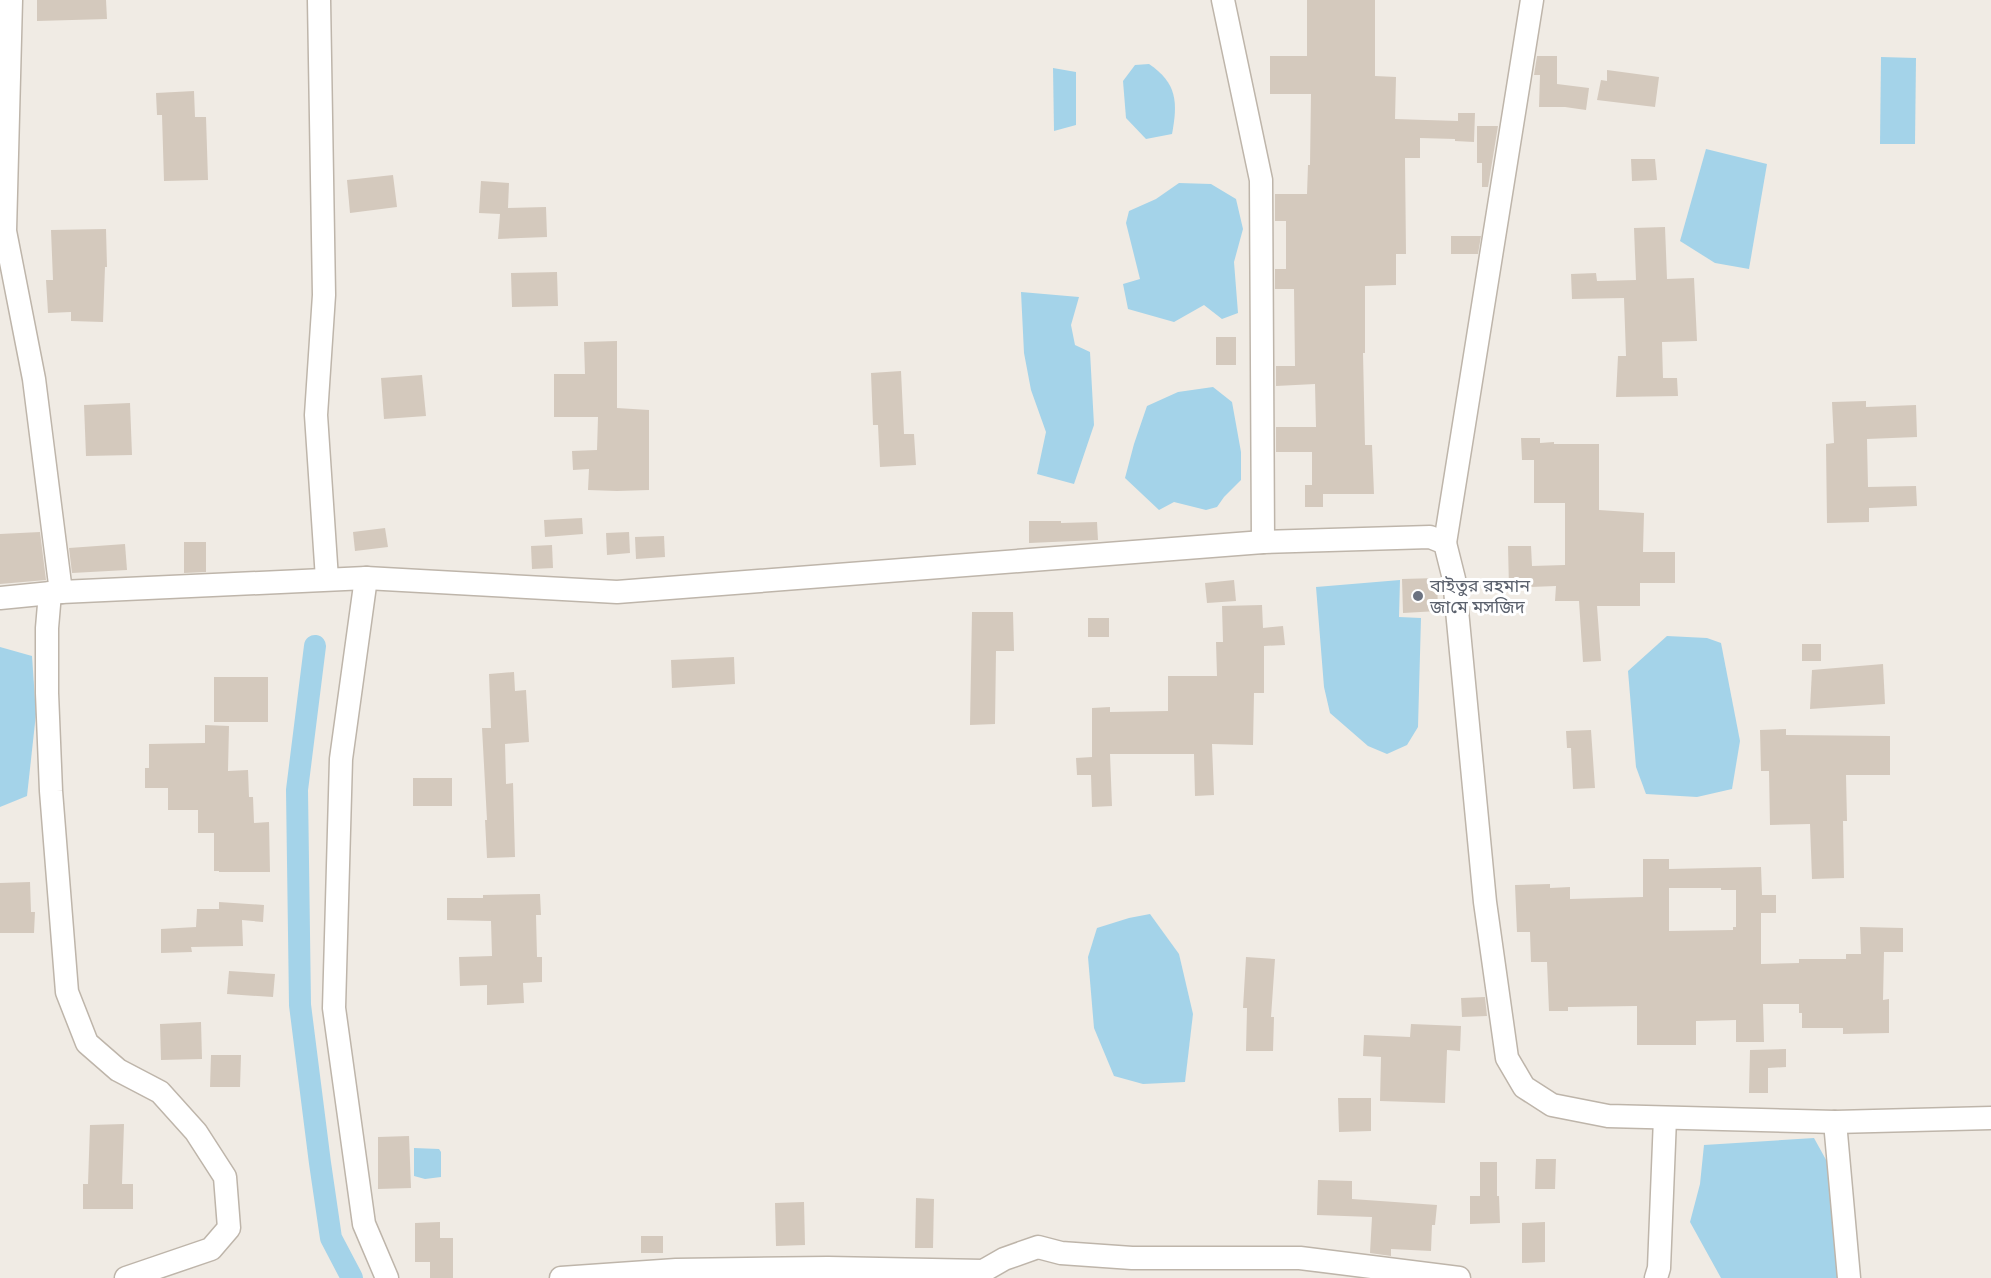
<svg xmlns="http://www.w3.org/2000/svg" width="1991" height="1278" font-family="Figtree,'Noto Sans Bengali',sans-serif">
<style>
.water{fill:#a4d3e9}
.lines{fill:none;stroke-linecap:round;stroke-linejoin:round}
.canal{stroke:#a4d3e9;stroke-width:22}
.building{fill:#d4c9bd;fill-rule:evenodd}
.minor-casing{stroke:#beb5aa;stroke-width:25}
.minor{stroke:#fff;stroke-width:22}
.worship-dot{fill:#6b7280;stroke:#fff;stroke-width:2}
.labels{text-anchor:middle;stroke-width:6;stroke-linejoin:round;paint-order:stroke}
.worship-label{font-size:18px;fill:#5b616d;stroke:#fff;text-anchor:start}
</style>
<rect width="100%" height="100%" fill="#f0ebe4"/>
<g class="water">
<path d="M 1881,57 L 1916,58 L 1915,144 L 1880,144 Z"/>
<path d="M 1149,64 C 1177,83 1178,102 1172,134 L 1146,139 L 1126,118 L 1123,81 L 1135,65 Z"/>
<path d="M 1053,68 L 1076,72 L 1076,125 L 1054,131 Z"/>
<path d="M 1706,149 L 1767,164 L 1749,269 L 1715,263 L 1680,241 Z"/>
<path d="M 1179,183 L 1211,184 L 1236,199 L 1243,229 L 1234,262 L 1238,313 L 1222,319 L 1204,305 L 1174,322 L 1128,309 L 1123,284 L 1140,279 L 1126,223 L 1129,211 L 1156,199 Z"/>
<path d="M 1021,292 L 1079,297 L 1071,325 L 1075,345 L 1090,352 L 1094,425 L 1074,484 L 1037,474 L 1046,432 L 1031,390 L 1024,353 Z"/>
<path d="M 1213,387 L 1232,402 L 1241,452 L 1241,480 L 1224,497 L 1217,507 L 1206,510 L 1174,502 L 1159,510 L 1125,478 L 1134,444 L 1147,406 L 1178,392 Z"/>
<path d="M 1400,580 L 1399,617 L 1421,618 L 1418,727 L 1407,745 L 1387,754 L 1368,746 L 1330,713 L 1324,687 L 1316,587 Z"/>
<path d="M 1667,636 L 1707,638 L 1721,643 L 1740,741 L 1732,789 L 1697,797 L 1646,794 L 1636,767 L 1628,671 Z"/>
<path d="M 0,647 L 32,656 L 36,714 L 27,796 L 0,807 Z"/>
<path d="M 1150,914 L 1179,954 L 1193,1014 L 1185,1082 L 1143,1084 L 1114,1076 L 1094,1028 L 1088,957 L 1097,928 L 1129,918 Z"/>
<path d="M 1814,1138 L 1830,1167 L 1838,1278 L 1721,1278 L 1690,1222 L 1700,1184 L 1704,1145 Z"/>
<path d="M 414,1148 L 439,1149 L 441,1152 L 441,1177 L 425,1179 L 414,1176 Z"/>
</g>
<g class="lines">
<path class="canal" d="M 315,646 L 297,790 L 300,1005 L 320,1163 L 331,1238 L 352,1278"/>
</g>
<g class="building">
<path d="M 37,0 L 106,0 L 107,19 L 37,21 Z"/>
<path d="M 1307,0 L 1375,0 L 1375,76 L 1396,77 L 1395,119 L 1458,121 L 1458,113 L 1475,113 L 1474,142 L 1455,141 L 1455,139 L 1420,138 L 1420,158 L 1405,158 L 1406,254 L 1396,254 L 1396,285 L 1365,286 L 1365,353 L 1363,353 L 1365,445 L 1372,445 L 1374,494 L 1323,494 L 1323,507 L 1305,507 L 1305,485 L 1312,485 L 1312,452 L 1276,452 L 1276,427 L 1316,427 L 1315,384 L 1276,386 L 1276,366 L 1295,366 L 1294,289 L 1275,289 L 1275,269 L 1286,269 L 1286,221 L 1275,221 L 1275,194 L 1307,194 L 1308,165 L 1310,165 L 1311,94 L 1270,94 L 1270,56 L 1307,56 Z"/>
<path d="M 1537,56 L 1557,56 L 1557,84 L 1589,88 L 1586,110 L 1565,107 L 1539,107 L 1540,75 L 1534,75 Z"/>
<path d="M 1607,70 L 1659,77 L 1655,107 L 1597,100 L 1601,80 L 1607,81 Z"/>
<path d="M 194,91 L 195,117 L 206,117 L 208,180 L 164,181 L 162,115 L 157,115 L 156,93 Z"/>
<path d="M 1477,126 L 1498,126 L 1488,187 L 1482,187 L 1482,163 L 1477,163 Z"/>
<path d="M 1631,159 L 1655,159 L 1657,180 L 1632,181 Z"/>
<path d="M 393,175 L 397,207 L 350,213 L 347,180 Z"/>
<path d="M 481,181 L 509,183 L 508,208 L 546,207 L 547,237 L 498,239 L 500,214 L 479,213 Z"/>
<path d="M 1665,227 L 1667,279 L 1694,278 L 1697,341 L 1662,342 L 1663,378 L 1677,378 L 1678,396 L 1616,397 L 1618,356 L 1626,356 L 1624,298 L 1572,299 L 1571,274 L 1596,273 L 1597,281 L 1636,280 L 1634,228 Z"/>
<path d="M 106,229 L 107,267 L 105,267 L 103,322 L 71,321 L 71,312 L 48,313 L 46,280 L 53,280 L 51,230 Z"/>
<path d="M 1451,236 L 1481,236 L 1478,254 L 1451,254 Z"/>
<path d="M 557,272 L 558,306 L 512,307 L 511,273 Z"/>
<rect x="1216" y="337" width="20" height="28"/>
<path d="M 617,341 L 617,408 L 649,410 L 649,490 L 617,491 L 588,490 L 589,469 L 573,470 L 572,451 L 597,450 L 598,417 L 554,417 L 554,374 L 585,374 L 584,342 Z"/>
<path d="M 901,371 L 904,434 L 914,434 L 916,465 L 880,467 L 878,425 L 873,425 L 871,373 Z"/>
<path d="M 422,375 L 426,416 L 384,419 L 381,378 Z"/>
<path d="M 1866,401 L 1866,407 L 1916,405 L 1917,437 L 1867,439 L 1868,487 L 1916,486 L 1917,506 L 1869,508 L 1869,522 L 1827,523 L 1826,444 L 1834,443 L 1832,402 Z"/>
<path d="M 130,403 L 132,455 L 86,456 L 84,405 Z"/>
<path d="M 1521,438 L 1540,438 L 1540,443 L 1554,442 L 1554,444 L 1599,444 L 1599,510 L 1644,513 L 1643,552 L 1675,552 L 1675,583 L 1640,583 L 1640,606 L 1597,606 L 1601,661 L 1583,662 L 1579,601 L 1555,601 L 1556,586 L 1509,588 L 1508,546 L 1531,546 L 1532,566 L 1565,565 L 1565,503 L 1534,503 L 1534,460 L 1522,460 Z"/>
<path d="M 582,518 L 583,534 L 545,537 L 544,520 Z"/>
<path d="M 1029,521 L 1061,521 L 1061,523 L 1097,522 L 1098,540 L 1029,543 Z"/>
<path d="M 385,528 L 388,547 L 355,551 L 353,532 Z"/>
<path d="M 40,532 L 46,580 L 0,584 L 0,534 Z"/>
<path d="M 629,532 L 630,553 L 607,555 L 606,533 Z"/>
<path d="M 664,536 L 665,557 L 636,559 L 635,537 Z"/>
<path d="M 184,542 L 206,542 L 206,572 L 184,573 Z"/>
<path d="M 125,544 L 127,570 L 72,573 L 69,548 Z"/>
<path d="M 552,545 L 553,568 L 532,569 L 531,546 Z"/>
<path d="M 1437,578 L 1438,611 L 1403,613 L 1402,579 Z"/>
<path d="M 1234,580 L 1236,601 L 1207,603 L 1205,583 Z"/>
<path d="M 1262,605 L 1263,628 L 1283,626 L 1285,645 L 1264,646 L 1264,693 L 1254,693 L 1253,745 L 1212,744 L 1214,795 L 1195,796 L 1194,754 L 1110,754 L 1112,806 L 1092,807 L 1091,775 L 1077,775 L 1076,758 L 1092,757 L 1092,708 L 1110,707 L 1110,712 L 1168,711 L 1168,676 L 1217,676 L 1216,642 L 1223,642 L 1222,606 Z"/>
<path d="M 972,612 L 1013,612 L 1014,651 L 996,651 L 995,724 L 970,725 Z"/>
<rect x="1088" y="618" width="21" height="19"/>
<rect x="1802" y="644" width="19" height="17"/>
<path d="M 734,657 L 735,684 L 672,688 L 671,660 Z"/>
<path d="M 1883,664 L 1885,704 L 1810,709 L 1812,670 Z"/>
<path d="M 514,672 L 515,691 L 526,690 L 529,742 L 505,744 L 506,784 L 513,783 L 515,857 L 487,858 L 485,820 L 487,820 L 482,728 L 491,728 L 489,674 Z"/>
<rect x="214" y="677" width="54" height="45"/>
<path d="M 205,725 L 229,726 L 228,771 L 248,770 L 249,797 L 253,797 L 254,823 L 269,822 L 270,872 L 219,872 L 219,871 L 214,871 L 214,833 L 198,833 L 198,810 L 168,810 L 168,788 L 145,788 L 145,768 L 149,768 L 149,744 L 205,743 Z"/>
<path d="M 1786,729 L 1786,735 L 1890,736 L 1890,775 L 1846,775 L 1847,821 L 1843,821 L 1844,878 L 1812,879 L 1810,824 L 1770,825 L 1769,771 L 1761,771 L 1760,730 Z"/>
<path d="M 1591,730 L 1595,788 L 1573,789 L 1571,748 L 1567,748 L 1566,731 Z"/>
<rect x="413" y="778" width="39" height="28"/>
<path d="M 1643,859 L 1669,859 L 1669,869 L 1761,867 L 1762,895 L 1776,895 L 1776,913 L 1761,913 L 1761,964 L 1799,963 L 1799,959 L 1846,959 L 1846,954 L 1861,954 L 1860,927 L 1903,928 L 1903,952 L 1884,952 L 1883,1000 L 1889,999 L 1889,1033 L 1843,1034 L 1843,1028 L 1802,1028 L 1802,1013 L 1799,1013 L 1799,1004 L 1763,1004 L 1764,1042 L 1736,1042 L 1736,1020 L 1696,1021 L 1696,1045 L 1637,1045 L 1637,1006 L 1568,1007 L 1568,1011 L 1549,1011 L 1547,962 L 1531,962 L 1530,932 L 1517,932 L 1515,885 L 1550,884 L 1550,888 L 1570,887 L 1570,899 L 1643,897 ZM 1669,888 L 1721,888 L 1721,890 L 1736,890 L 1736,927 L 1733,927 L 1733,930 L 1669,931 Z"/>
<path d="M 30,882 L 31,912 L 35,912 L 34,933 L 0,933 L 0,883 Z"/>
<path d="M 540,894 L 541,915 L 536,915 L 537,957 L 542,957 L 542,982 L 523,983 L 524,1003 L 487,1005 L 487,985 L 460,986 L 459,957 L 492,956 L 491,921 L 447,920 L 447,898 L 483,898 L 483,895 Z"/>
<path d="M 219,902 L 264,905 L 263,922 L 242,920 L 243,946 L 191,947 L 192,952 L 161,953 L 161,929 L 196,927 L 197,909 L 219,909 Z"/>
<path d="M 1246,957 L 1275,959 L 1271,1017 L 1274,1017 L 1273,1051 L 1246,1051 L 1247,1008 L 1243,1008 Z"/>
<path d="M 229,971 L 275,974 L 273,997 L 227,994 Z"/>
<path d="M 1485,997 L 1487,1016 L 1462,1017 L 1461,998 Z"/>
<path d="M 201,1022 L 202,1059 L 161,1060 L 160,1024 Z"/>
<path d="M 1411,1024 L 1461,1026 L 1460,1051 L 1447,1050 L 1445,1103 L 1380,1101 L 1381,1057 L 1363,1056 L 1364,1035 L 1410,1037 Z"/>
<path d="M 1786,1049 L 1786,1067 L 1768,1068 L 1768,1093 L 1749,1093 L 1750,1050 Z"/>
<path d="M 211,1055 L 241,1055 L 240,1087 L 210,1087 Z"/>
<path d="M 1338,1098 L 1371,1098 L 1371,1131 L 1339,1132 Z"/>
<path d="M 124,1124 L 122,1184 L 133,1184 L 133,1209 L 83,1209 L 83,1184 L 88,1184 L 90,1125 Z"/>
<path d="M 409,1136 L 411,1188 L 378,1189 L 378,1137 Z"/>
<path d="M 1536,1159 L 1556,1159 L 1555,1189 L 1535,1189 Z"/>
<path d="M 1480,1162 L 1497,1162 L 1497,1196 L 1499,1196 L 1500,1223 L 1470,1224 L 1470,1196 L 1480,1196 Z"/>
<path d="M 1318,1180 L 1352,1181 L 1352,1199 L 1437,1205 L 1435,1225 L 1432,1225 L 1431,1251 L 1391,1249 L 1391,1256 L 1370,1253 L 1372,1217 L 1317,1215 Z"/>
<path d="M 916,1198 L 934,1199 L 933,1248 L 915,1248 Z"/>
<path d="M 804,1202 L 805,1245 L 776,1246 L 775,1203 Z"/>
<path d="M 440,1222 L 440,1238 L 453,1238 L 453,1278 L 430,1278 L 430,1262 L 415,1262 L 415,1223 Z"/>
<path d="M 1545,1222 L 1545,1262 L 1522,1263 L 1522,1223 Z"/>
<rect x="641" y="1236" width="22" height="17"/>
</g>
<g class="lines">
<g class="minor-casing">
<g id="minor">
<path d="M 11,0 L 5,231 L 34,379 L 61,592"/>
<path d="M 319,0 L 324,295 L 316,415 L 327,579"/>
<path d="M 1223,0 L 1261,180 L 1263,542"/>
<path d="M 1445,543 L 1532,0"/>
<path d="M 366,578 L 341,759 L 334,1008 L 364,1224 L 387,1278"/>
<path d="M 50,593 L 47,628 L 47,693 L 51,791 L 67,992 L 87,1043 L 118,1070 L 160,1092 L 196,1132 L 225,1177 L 229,1228 L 211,1249 L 126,1278"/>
<path d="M 0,598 L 61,592 L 366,578 L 617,592 L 1263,542 L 1430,537 L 1445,543 L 1454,579 L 1485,902 L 1507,1058 L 1524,1087 L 1552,1105 L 1608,1116 L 1835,1122 L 1991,1118"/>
<path d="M 1835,1122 L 1849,1278"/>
<path d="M 561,1278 L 676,1270 L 828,1268 L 983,1271 L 1004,1259 L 1038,1247 L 1061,1253 L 1132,1258 L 1300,1258 L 1459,1278"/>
<path d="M 1656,1278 L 1659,1268 L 1665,1118"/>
</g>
</g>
<use href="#minor" class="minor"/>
</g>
<circle class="worship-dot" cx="1418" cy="596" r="6"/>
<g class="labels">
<g class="worship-label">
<text x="1430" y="592">বাইতুর রহমান<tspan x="1430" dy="21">জা‌মে মস‌জিদ</tspan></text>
</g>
</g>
</svg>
